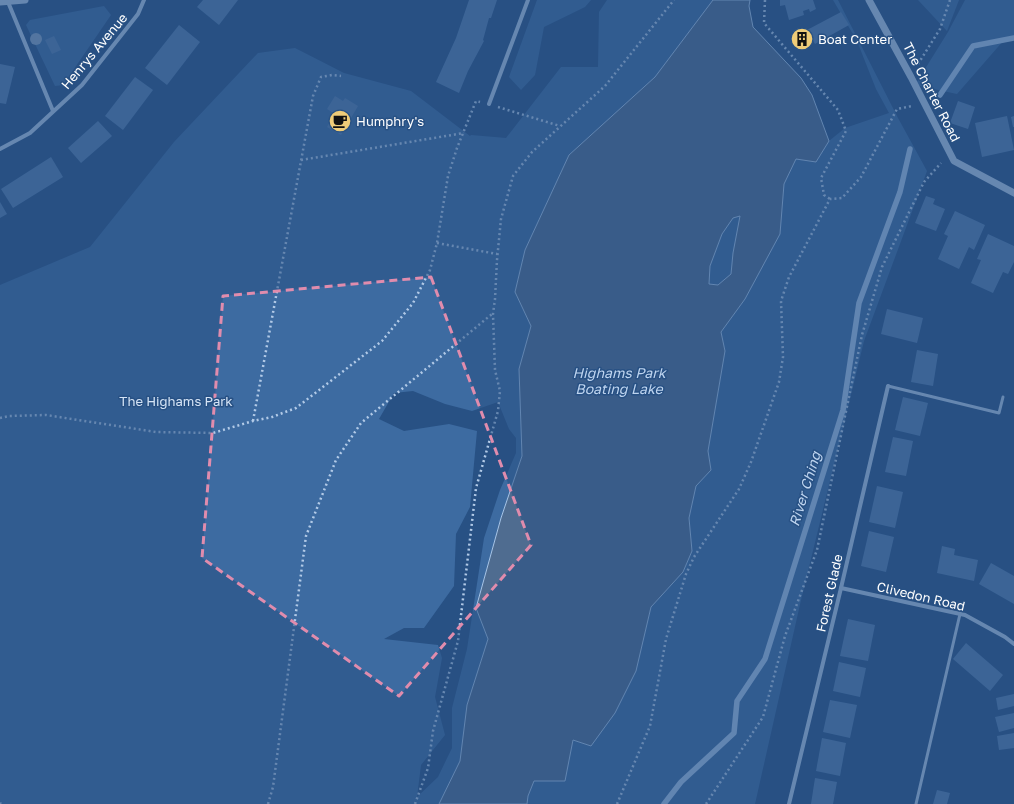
<svg xmlns="http://www.w3.org/2000/svg" width="1014" height="804" font-family="'Golos Text',sans-serif">
<style>
.green{fill:#3d6ba1;fill-rule:evenodd}
.water{fill:#4f6c90;stroke:#a7c5e8;fill-rule:evenodd}
.lines{fill:none;stroke-linecap:round;stroke-linejoin:round}
.stream{stroke:#a7c5e8;stroke-width:5.5}
.building{fill:#557dae}
.path{stroke:#b2cae7;stroke-width:2.5;stroke-dasharray:2 3;stroke-linecap:butt}
.service{stroke:#b2cae7;stroke-width:3}
.minor{stroke:#b2cae7;stroke-width:4}
.tertiary{stroke:#b2cae7;stroke-width:7}
.tree{fill:#87a2c3}
.marked{fill:none;stroke:#e08cad;stroke-width:3;stroke-dasharray:8 5;stroke-linejoin:round}
.labels{text-anchor:middle;stroke-width:3;stroke-linejoin:round;paint-order:stroke}
.poi-label{font-size:13px;fill:#fff;stroke:#285184;text-anchor:start}
.street-label{font-size:13px;fill:#fff;stroke:#285184}
.park-label{font-size:13px;fill:#d5e4f6;stroke:#285184}
.water-label{font-size:14px;font-style:italic;fill:#bed4ef;stroke:#285184}
</style>
<rect width="100%" height="100%" fill="#285184"/>
<g class="green">
<path d="M 537,0 L 591,0 L 585,7 L 544,27 L 535,75 L 521,90 L 509,77 Z"/>
<path d="M 607,0 L 713,0 L 655,77 L 569,155 L 525,250 L 515,292 L 531,326 L 519,369 L 522,456 L 501,518 L 476,608 L 488,639 L 467,705 L 460,761 L 439,804 L 0,804 L 0,285 L 90,247 L 174,142 L 258,53 L 295,48 L 344,73 L 411,91 L 470,136 L 471,135 L 506,138 L 561,67 L 598,67 L 599,12 ZM 413,391 L 445,404 L 472,411 L 498,402 L 509,429 L 516,438 L 516,453 L 500,490 L 484,538 L 467,649 L 452,708 L 452,748 L 438,777 L 417,797 L 421,765 L 445,735 L 435,697 L 442,658 L 438,645 L 384,639 L 404,628 L 424,628 L 454,586 L 456,534 L 470,507 L 477,431 L 449,424 L 404,431 L 379,419 L 394,393 Z"/>
<path d="M 833,0 L 838,0 L 898,118 L 927,171 L 864,341 L 801,600 L 755,804 L 527,804 L 528,796 L 534,781 L 574,740 L 644,637 L 651,607 L 683,572 L 692,551 L 689,518 L 696,485 L 711,470 L 708,451 L 725,351 L 721,332 L 745,299 L 782,211 L 784,184 L 796,159 L 816,162 L 829,141 L 845,128 L 889,113 L 876,89 L 857,41 Z"/>
<path d="M 918,0 L 959,0 L 947,31 Z"/>
<path d="M 965,0 L 1014,0 L 1014,39 L 1004,40 L 957,94 L 915,85 L 948,32 Z"/>
<path d="M 104,6 L 111,15 L 63,85 L 55,86 L 26,25 L 30,20 Z"/>
<path d="M 740,216 L 733,253 L 731,275 L 718,285 L 709,284 L 710,266 L 722,234 L 733,218 Z"/>
</g>
<path class="water" d="M 713,0 L 750,0 L 749,6 L 753,27 L 801,78 L 812,95 L 829,141 L 816,162 L 796,159 L 784,184 L 780,234 L 745,299 L 721,332 L 725,351 L 708,451 L 711,470 L 696,486 L 689,518 L 692,551 L 683,572 L 651,607 L 636,671 L 615,713 L 591,746 L 573,740 L 565,781 L 534,781 L 528,796 L 527,804 L 439,804 L 460,761 L 467,705 L 488,639 L 476,608 L 501,518 L 522,456 L 519,369 L 531,326 L 515,292 L 525,250 L 569,155 L 655,77 ZM 740,216 L 733,253 L 731,274 L 718,285 L 709,284 L 710,266 L 722,234 L 733,218 Z"/>
<g class="lines">
<g class="stream">
<path d="M 940,95 L 973,46 L 1014,38"/>
<path d="M 664,804 L 681,782 L 734,733 L 737,701 L 765,659 L 843,410 L 859,303 L 900,192 L 910,149"/>
</g>
</g>
<g class="building">
<path d="M 203,0 L 238,0 L 219,25 L 197,7 Z"/>
<path d="M 469,0 L 497,0 L 491,18 L 489,18 L 483,40 L 484,41 L 468,71 L 459,93 L 436,82 L 456,38 Z"/>
<path d="M 780,0 L 813,0 L 816,9 L 810,12 L 809,9 L 803,11 L 804,15 L 789,20 L 785,5 L 780,6 Z"/>
<path d="M 841,12 L 849,25 L 815,44 L 807,30 Z"/>
<path d="M 179,25 L 200,42 L 167,85 L 145,68 Z"/>
<path d="M 801,28 L 811,45 L 803,50 L 793,32 Z"/>
<path d="M 54,36 L 61,50 L 52,54 L 45,40 Z"/>
<path d="M 0,64 L 15,67 L 6,104 L 0,103 Z"/>
<path d="M 135,77 L 153,90 L 123,130 L 105,116 Z"/>
<path d="M 335,96 L 343,101 L 345,98 L 358,106 L 341,135 L 327,127 L 335,114 L 327,109 Z"/>
<path d="M 958,101 L 975,107 L 968,129 L 950,123 Z"/>
<path d="M 1007,116 L 1014,150 L 982,157 L 975,123 Z"/>
<path d="M 1014,116 L 1014,127 L 1013,127 L 1011,117 Z"/>
<path d="M 98,121 L 112,136 L 81,163 L 68,148 Z"/>
<path d="M 51,157 L 63,177 L 13,208 L 1,189 Z"/>
<path d="M 926,196 L 935,199 L 933,204 L 945,209 L 936,231 L 915,223 Z"/>
<path d="M 0,202 L 7,214 L 0,218 Z"/>
<path d="M 955,211 L 985,225 L 974,250 L 969,247 L 959,269 L 938,259 L 948,236 L 944,234 Z"/>
<path d="M 988,234 L 1014,246 L 1014,262 L 1008,274 L 1003,272 L 993,293 L 971,283 L 981,260 L 977,259 Z"/>
<path d="M 887,309 L 923,318 L 917,343 L 881,334 Z"/>
<path d="M 917,350 L 938,354 L 933,386 L 911,382 Z"/>
<path d="M 903,397 L 928,403 L 920,436 L 895,430 Z"/>
<path d="M 893,437 L 913,441 L 906,476 L 885,472 Z"/>
<path d="M 877,486 L 903,492 L 895,528 L 869,522 Z"/>
<path d="M 869,531 L 894,537 L 886,572 L 861,566 Z"/>
<path d="M 942,546 L 955,549 L 954,555 L 978,560 L 974,581 L 937,573 Z"/>
<path d="M 991,563 L 1014,576 L 1014,604 L 979,584 Z"/>
<path d="M 848,619 L 875,625 L 868,661 L 840,656 Z"/>
<path d="M 966,643 L 1003,675 L 990,691 L 953,659 Z"/>
<path d="M 839,662 L 866,668 L 860,697 L 833,691 Z"/>
<path d="M 1014,694 L 1014,706 L 998,710 L 996,698 Z"/>
<path d="M 830,700 L 857,705 L 850,738 L 823,732 Z"/>
<path d="M 1014,713 L 1014,728 L 999,732 L 995,717 Z"/>
<path d="M 1014,733 L 1014,748 L 999,750 L 997,736 Z"/>
<path d="M 822,738 L 846,743 L 840,776 L 816,771 Z"/>
<path d="M 815,778 L 837,782 L 833,804 L 811,804 Z"/>
<path d="M 937,790 L 950,793 L 947,804 L 933,804 Z"/>
</g>
<g class="lines">
<g class="path">
<path d="M 765,0 L 764,23 L 838,110 L 846,131 L 821,178 L 824,195 L 830,199"/>
<path d="M 918,64 L 940,29 L 950,0"/>
<path d="M 498,107 L 560,126"/>
<path d="M 301,160 L 464,133"/>
<path d="M 437,243 L 497,254"/>
<path d="M 0,418 L 9,416 L 46,415 L 156,432 L 213,433 L 253,421 L 272,417 L 296,408 L 382,341 L 413,303 L 430,270 L 437,243 L 448,176 L 457,148 L 476,101 L 480,102"/>
<path d="M 253,421 L 313,96 L 321,77 L 332,75 L 341,76"/>
<path d="M 0,803 L 1,804"/>
<path d="M 268,804 L 273,787 L 306,536 L 336,460 L 361,423 L 492,314"/>
<path d="M 415,804 L 428,768 L 433,731 L 458,641 L 476,488 L 498,411 L 500,391 L 495,370 L 493,314 L 495,299 L 497,260 L 501,219 L 513,176 L 532,152 L 605,86 L 674,0"/>
<path d="M 617,804 L 650,726 L 666,639 L 686,574 L 694,557 L 739,489 L 751,462 L 779,382 L 783,357 L 781,301 L 789,277 L 830,199 L 842,198 L 861,177 L 897,109 L 912,106"/>
<path d="M 706,804 L 763,717 L 785,636 L 817,550 L 862,335 L 882,267 L 924,182 L 941,163"/>
</g>
<g class="service">
<path d="M 888,386 L 999,413 L 1003,397"/>
<path d="M 916,804 L 960,614"/>
</g>
<g class="minor">
<path d="M 8,2 L 53,111"/>
<path d="M 489,104 L 528,0"/>
<path d="M 0,149 L 30,133 L 82,85 L 138,14 L 144,0"/>
<path d="M 841,588 L 965,615 L 1005,637 L 1014,644"/>
<path d="M 789,804 L 841,588 L 888,386"/>
</g>
<g class="tertiary">
<path d="M 869,0 L 911,77 L 954,161 L 1014,193"/>
<path d="M 0,2 L 25,0"/>
</g>
</g>
<circle class="tree" cx="36" cy="39" r="6"/>
<path d="M0 0H1014V804H0ZM 431,277 L 531,545 L 399,696 L 202,558 L 223,296 Z" fill="#285184" fill-opacity=".55" fill-rule="evenodd"/>
<path class="marked" d="M 431,277 L 531,545 L 399,696 L 202,558 L 223,296 Z"/>
<defs>
<g id="building-disc" transform="scale(1.15)"><circle r="9.5" fill="#efcc78" stroke="#285184"/><path d="M-4-6H4V6H1V3H-1V6H-4ZM-2.5-4.3h1.7v1.8h-1.7ZM.8-4.3h1.7v1.8H.8ZM-2.5-1h1.7V.8h-1.7ZM.8-1h1.7V.8H.8Z" fill="#111"/></g>
<g id="cafe-disc" transform="scale(1.15)"><circle r="9.5" fill="#efcc78" stroke="#285184"/><path d="M-5.5-4.5H6V0H3Q3 3.5 0 3.5H-2.5Q-5.5 3.5-5.5 0ZM3-3.2v2h1.7v-2ZM-6 4.5H4V6H-6Z" fill="#111"/></g>
</defs>
<g fill-rule="evenodd">
<use href="#building-disc" x="802" y="39"/>
<use href="#cafe-disc" x="340" y="121"/>
</g>
<g class="labels">
<g class="poi-label">
<text x="818" y="44">Boat Center</text>
<text x="356" y="126">Humphry's</text>
</g>
<g class="street-label">
<text transform="translate(94 51) rotate(-50)" y="5">Henrys Avenue</text>
<text transform="translate(932 92) rotate(63)" y="5">The Charter Road</text>
<text transform="translate(829 593) rotate(-77)" y="5">Forest Glade</text>
<text transform="translate(921 596) rotate(13)" y="5">Clivedon Road</text>
</g>
<g class="park-label">
<text x="176" y="406">The Highams Park</text>
</g>
<g class="water-label">
<text x="619" y="378">Highams Park<tspan x="619" dy="16">Boating Lake</tspan></text>
<text transform="translate(805 489) rotate(-73)" y="5">River Ching</text>
</g>
</g>
</svg>
